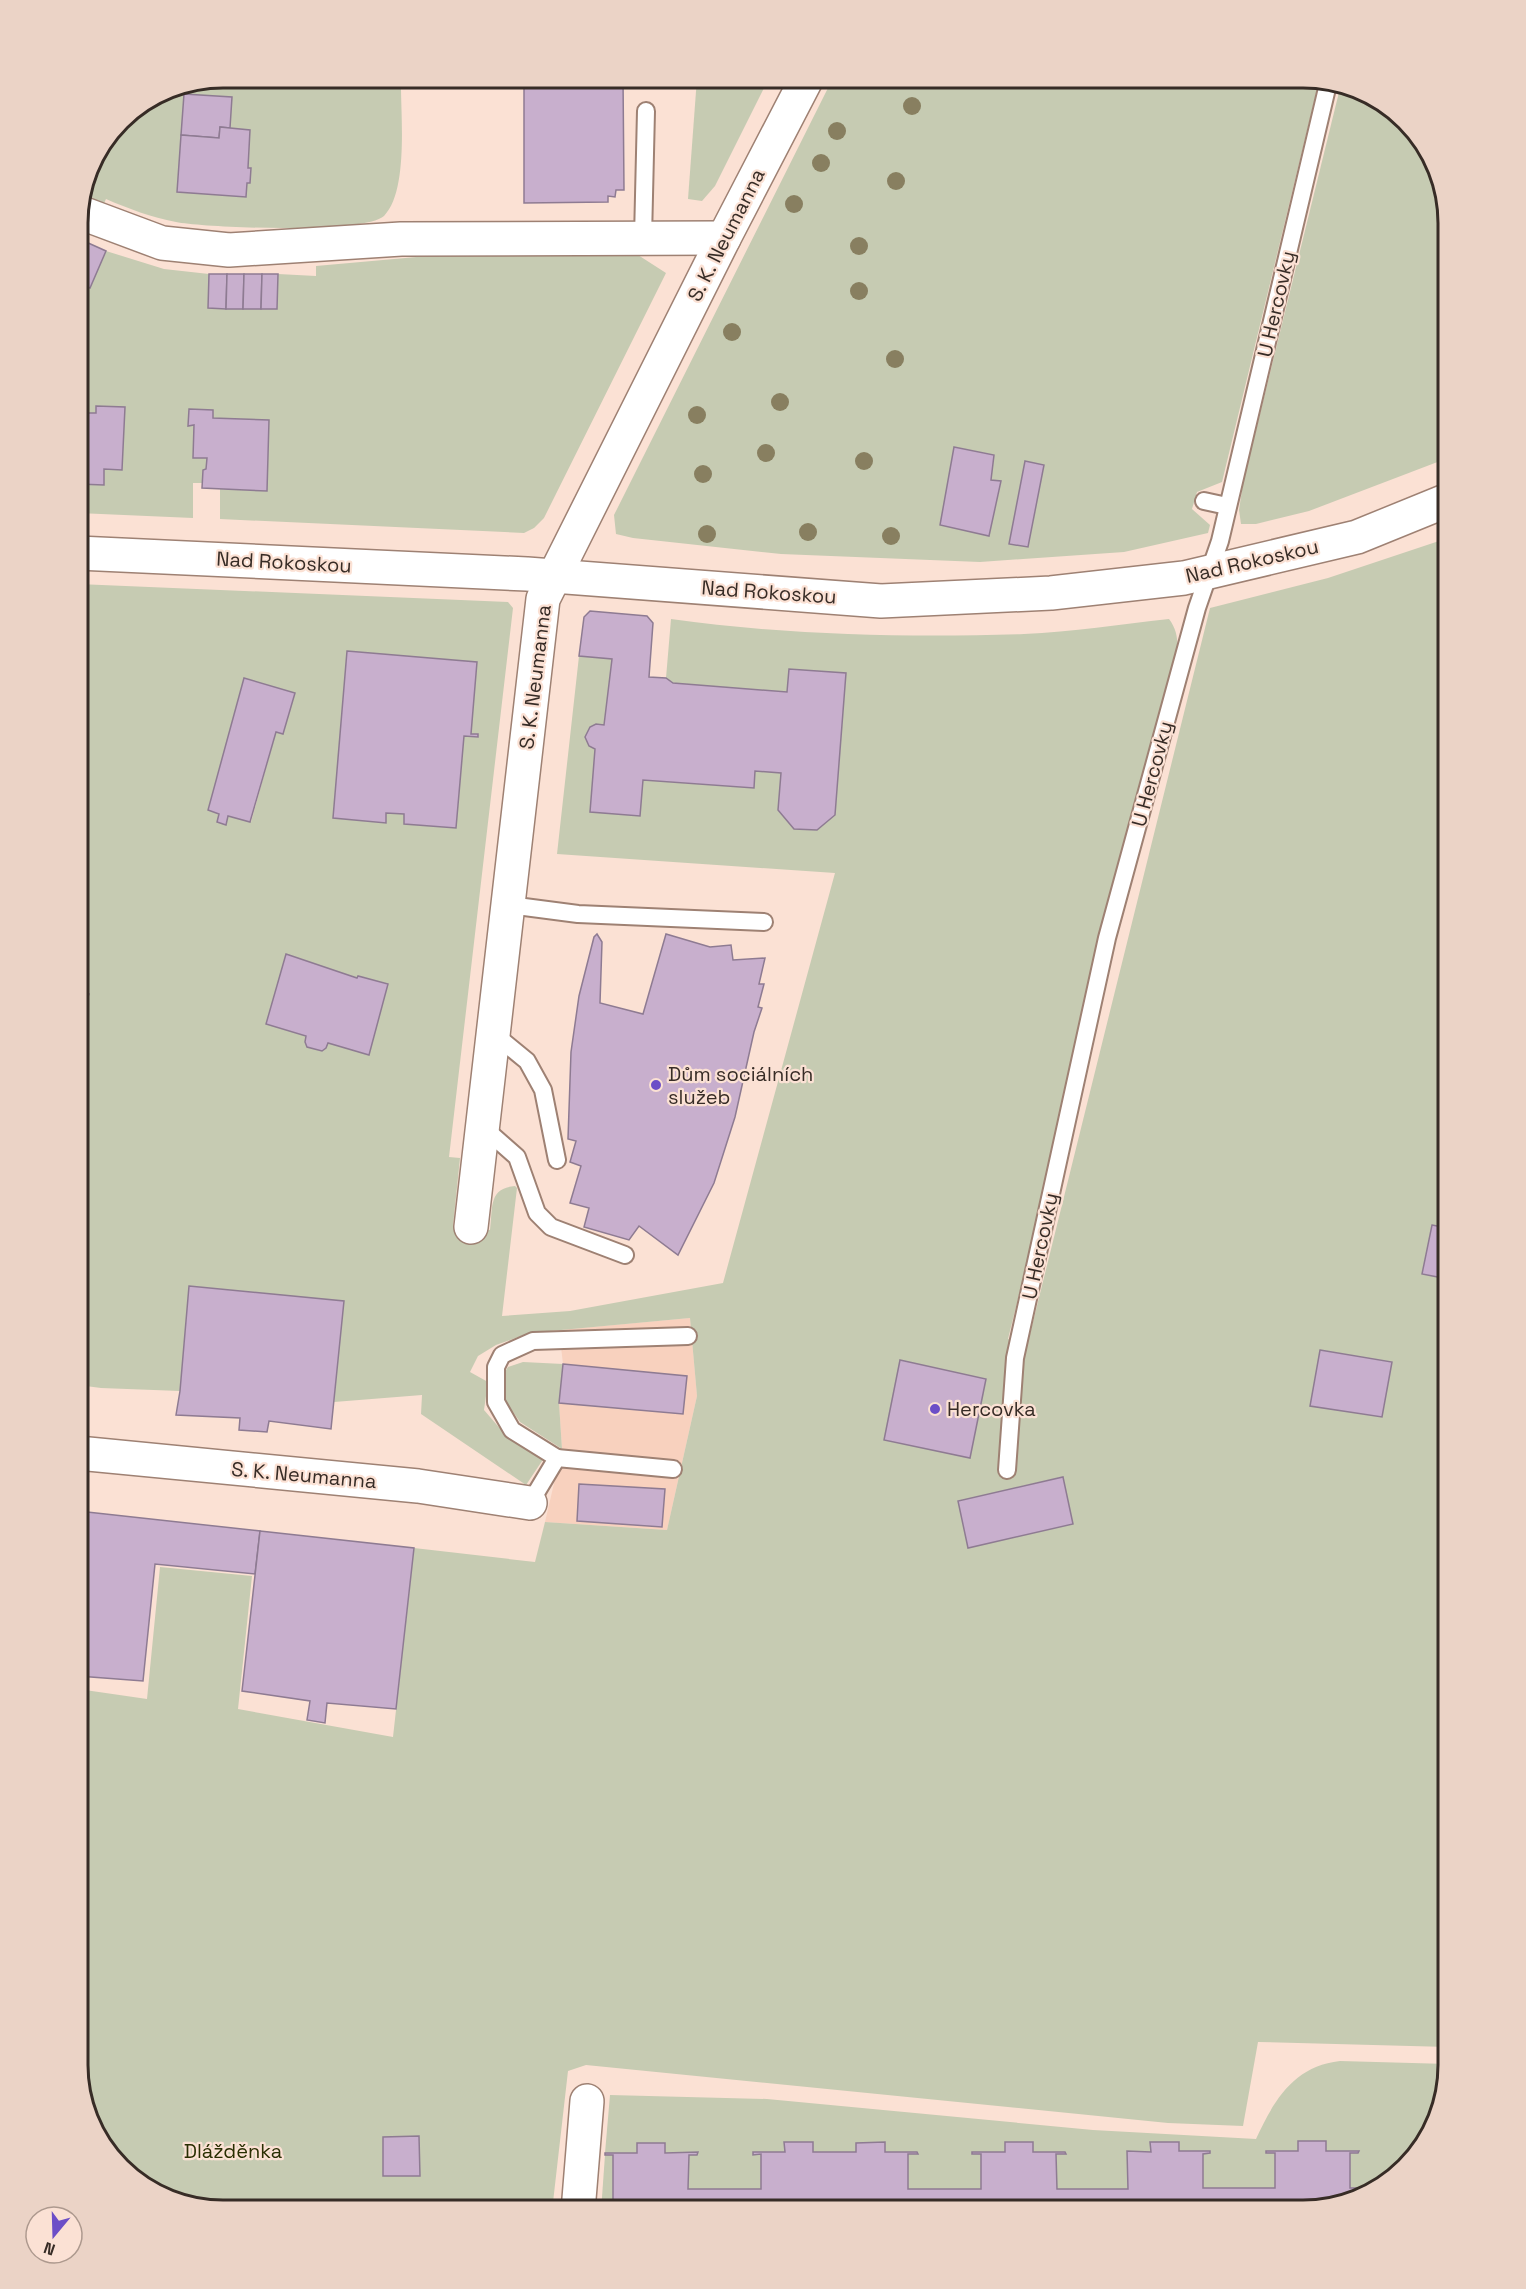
<svg xmlns="http://www.w3.org/2000/svg" width="1526" height="2289" font-family="'Space Grotesk',sans-serif">
<style>
.built{fill:#f8d1be}
.green{fill:#c6cbb2;fill-rule:evenodd}
.building{fill:#c8afcd;stroke:#8e7b92;stroke-width:1.5}
.lines{fill:none;stroke-linecap:round;stroke-linejoin:round}
.service-casing{stroke:#9e8173;stroke-width:20}
.minor-casing{stroke:#9e8173;stroke-width:36}
.service{stroke:#fff;stroke-width:16}
.minor{stroke:#fff;stroke-width:33}
.tree{fill:#887f60}
.poi-dot{fill:#6c4ec7;stroke:#fbe1d4;stroke-width:2}
.labels{text-anchor:middle;stroke-width:4.5;stroke-linejoin:round;paint-order:stroke}
.street-label{font-size:20px;fill:#372c26;stroke:#fbe1d4}
.poi-label{font-size:20px;fill:#372c26;stroke:#fbe1d4;text-anchor:start}
.park-label{font-size:20px;fill:#292e02;stroke:#fbe1d4}
.rim{fill:none;stroke:#372c26;stroke-width:3}
</style>
<rect width="100%" height="100%" fill="#fbe1d4"/>
<path class="built" d="M 690,1318 L 697,1396 L 667,1530 L 545,1522 L 562,1449 L 559,1403 L 563,1364 L 559,1330 Z"/>
<g class="green">
<path d="M 223,78 L 475,78 L 466,84 L 401,86 C 401,118 408,192 384,216 C 365,234 206,228 176,222 C 151,217 129,209 106,199 L 78,259 L 78,214 L 89,167 L 121,120 L 168,89 ZM 220,128 L 250,130 L 248,168 L 251,168 L 250,183 L 247,183 L 246,197 L 177,192 L 181,135 Z"/>
<path d="M 697,78 L 769,78 L 715,186 L 702,201 L 688,199 Z"/>
<path d="M 833,78 L 1279,78 L 1299,85 L 1301,78 L 1319,81 L 1222,482 L 1197,492 L 1192,509 L 1210,525 L 1208,533 L 1124,552 L 980,562 L 781,554 L 633,538 L 616,534 L 614,515 ZM 955,447 L 994,455 L 991,480 L 1001,482 L 989,536 L 940,525 ZM 1025,461 L 1044,465 L 1028,547 L 1010,544 Z"/>
<path d="M 1340,88 L 1383,102 L 1429,151 L 1448,223 L 1448,458 L 1309,511 L 1256,524 L 1241,524 L 1239,510 L 1243,483 Z"/>
<path d="M 106,251 L 164,269 L 209,274 L 209,308 L 277,309 L 278,274 L 316,276 L 316,266 L 450,254 L 638,255 L 666,273 L 544,518 L 534,528 L 524,533 L 220,519 L 220,489 L 267,491 L 269,420 L 213,418 L 213,410 L 189,409 L 188,425 L 194,425 L 193,458 L 207,458 L 206,469 L 203,470 L 202,483 L 193,483 L 193,518 L 78,513 L 78,484 L 104,485 L 104,469 L 122,469 L 125,407 L 96,413 L 78,413 L 78,283 L 90,287 Z"/>
<path d="M 1448,538 L 1448,1228 L 1432,1225 L 1422,1273 L 1448,1279 L 1448,2047 L 1258,2042 L 1243,2126 L 1168,2123 L 586,2065 L 568,2071 L 552,2211 L 214,2211 L 150,2191 L 97,2138 L 78,2066 L 78,1689 L 147,1699 L 160,1567 L 252,1576 L 238,1709 L 393,1737 L 414,1548 L 535,1562 L 545,1522 L 667,1530 L 697,1396 L 690,1318 L 529,1333 L 496,1345 L 478,1356 L 470,1372 L 488,1382 L 484,1410 L 503,1432 L 544,1458 L 526,1485 L 421,1414 L 422,1395 L 334,1402 L 343,1301 L 189,1286 L 180,1391 L 101,1388 L 78,1385 L 78,1025 L 89,994 L 78,990 L 78,584 L 508,602 L 513,608 L 449,1157 L 460,1158 L 453,1226 L 490,1230 C 493,1208 488,1188 515,1186 L 517,1188 L 502,1316 L 570,1311 L 723,1283 L 835,873 L 557,854 L 579,656 L 612,659 L 604,725 L 596,724 L 590,727 L 585,737 L 589,745 L 595,749 L 591,812 L 643,780 L 753,788 L 755,771 L 781,773 L 779,810 L 794,829 L 817,830 L 835,815 L 846,674 L 787,692 L 673,683 L 666,678 L 671,619 C 784,635 910,638 1024,634 C 1072,632 1121,624 1169,619 C 1178,631 1178,642 1177,657 L 1008,1339 L 1027,1346 L 1210,608 L 1328,578 ZM 347,651 L 477,662 L 471,734 L 478,735 L 477,737 L 464,736 L 456,828 L 404,824 L 404,814 L 386,813 L 385,823 L 333,818 ZM 244,678 L 294,693 L 283,734 L 276,732 L 251,822 L 228,816 L 226,824 L 219,814 L 208,810 ZM 286,954 L 357,978 L 359,976 L 388,984 L 369,1054 L 328,1043 L 326,1048 L 322,1051 L 307,1047 L 305,1042 L 306,1036 L 266,1024 ZM 1321,1350 L 1392,1362 L 1382,1417 L 1311,1406 ZM 900,1360 L 986,1379 L 970,1458 L 885,1440 ZM 1062,1477 L 1073,1524 L 968,1548 L 958,1501 Z"/>
<path d="M 523,1362 L 563,1364 L 559,1403 L 562,1449 L 520,1422 L 506,1402 L 501,1378 L 508,1367 Z"/>
<path d="M 1340,2061 L 1448,2064 L 1428,2139 L 1414,2151 L 1414,2153 L 1379,2188 L 1350,2188 L 1350,2153 L 1358,2151 L 1326,2151 L 1326,2141 L 1298,2141 L 1298,2151 L 1266,2151 L 1266,2153 L 1275,2153 L 1275,2188 L 1203,2188 L 1203,2154 L 1209,2153 L 1210,2151 L 1179,2151 L 1178,2142 L 1151,2142 L 1151,2152 L 1127,2152 L 1128,2189 L 1057,2189 L 1056,2154 L 1065,2154 L 1065,2152 L 1033,2152 L 1032,2142 L 1005,2142 L 1005,2152 L 972,2152 L 972,2154 L 981,2154 L 981,2189 L 908,2189 L 908,2154 L 917,2154 L 917,2152 L 885,2152 L 885,2142 L 857,2143 L 856,2152 L 813,2152 L 813,2142 L 784,2143 L 785,2152 L 753,2152 L 753,2155 L 761,2154 L 761,2189 L 688,2189 L 689,2155 L 697,2152 L 665,2153 L 665,2143 L 637,2143 L 637,2153 L 605,2153 L 610,2095 L 767,2099 L 1093,2130 L 1256,2139 C 1274,2100 1294,2066 1340,2061 Z"/>
<path d="M 605,2155 L 613,2155 L 613,2211 L 601,2211 Z"/>
</g>
<g class="building">
<path d="M 524,78 L 623,78 L 624,190 L 616,190 L 615,197 L 608,196 L 608,202 L 524,203 Z"/>
<path d="M 1279,78 L 1301,78 L 1299,85 Z"/>
<path d="M 184,94 L 232,97 L 230,128 L 220,127 L 219,138 L 181,135 Z"/>
<path d="M 220,127 L 250,130 L 248,168 L 251,168 L 250,183 L 247,183 L 246,197 L 177,192 L 181,135 L 219,138 Z"/>
<path d="M 86,242 L 106,251 L 90,288 L 78,283 L 78,259 Z"/>
<path d="M 209,274 L 227,274 L 226,309 L 208,308 Z"/>
<path d="M 227,274 L 244,274 L 243,309 L 226,309 Z"/>
<path d="M 244,274 L 262,274 L 261,309 L 243,309 Z"/>
<path d="M 262,274 L 278,274 L 277,309 L 261,309 Z"/>
<path d="M 96,406 L 125,407 L 122,470 L 104,469 L 104,485 L 78,484 L 78,413 L 96,413 Z"/>
<path d="M 189,409 L 213,410 L 213,418 L 269,420 L 267,491 L 202,488 L 203,470 L 206,469 L 207,458 L 193,458 L 194,425 L 188,426 Z"/>
<path d="M 954,447 L 994,455 L 991,480 L 1001,481 L 989,536 L 940,525 Z"/>
<path d="M 1025,461 L 1044,465 L 1028,547 L 1009,544 Z"/>
<path d="M 590,611 L 647,616 L 653,623 L 649,677 L 666,678 L 673,683 L 787,692 L 789,669 L 846,673 L 835,815 L 817,830 L 794,829 L 778,810 L 781,773 L 755,771 L 754,788 L 643,780 L 640,816 L 590,812 L 595,749 L 589,746 L 585,737 L 590,727 L 596,724 L 604,725 L 612,659 L 579,656 L 584,617 Z"/>
<path d="M 347,651 L 477,662 L 471,734 L 478,734 L 478,737 L 464,736 L 456,828 L 404,824 L 404,814 L 386,813 L 386,823 L 333,818 Z"/>
<path d="M 244,678 L 295,693 L 283,734 L 276,732 L 250,822 L 228,816 L 226,825 L 217,822 L 219,814 L 208,810 Z"/>
<path d="M 597,934 L 602,942 L 600,1003 L 643,1014 L 666,934 L 710,947 L 731,945 L 733,960 L 765,958 L 759,984 L 764,984 L 758,1007 L 762,1008 L 754,1032 L 735,1117 L 714,1183 L 678,1255 L 639,1226 L 629,1240 L 584,1227 L 589,1208 L 570,1203 L 581,1166 L 570,1162 L 576,1141 L 568,1139 L 571,1052 L 579,996 L 594,937 Z"/>
<path d="M 286,954 L 357,978 L 358,976 L 388,984 L 369,1055 L 328,1043 L 326,1048 L 322,1051 L 307,1047 L 305,1042 L 306,1036 L 266,1024 Z"/>
<path d="M 78,990 L 89,994 L 78,1025 Z"/>
<path d="M 1432,1225 L 1448,1228 L 1448,1279 L 1422,1274 Z"/>
<path d="M 189,1286 L 344,1301 L 331,1429 L 269,1421 L 267,1432 L 239,1430 L 240,1418 L 176,1415 L 180,1391 Z"/>
<path d="M 1320,1350 L 1392,1362 L 1382,1417 L 1310,1406 Z"/>
<path d="M 900,1360 L 986,1379 L 970,1458 L 884,1440 Z"/>
<path d="M 563,1364 L 687,1376 L 683,1414 L 559,1403 Z"/>
<path d="M 1063,1477 L 1073,1524 L 968,1548 L 958,1501 Z"/>
<path d="M 579,1484 L 665,1489 L 662,1527 L 577,1521 Z"/>
<path d="M 78,1511 L 260,1531 L 255,1574 L 155,1564 L 143,1681 L 78,1676 Z"/>
<path d="M 260,1531 L 414,1548 L 396,1709 L 327,1703 L 325,1723 L 307,1720 L 310,1701 L 242,1691 Z"/>
<path d="M 419,2136 L 420,2176 L 383,2176 L 383,2137 Z"/>
<path d="M 1298,2141 L 1326,2141 L 1326,2151 L 1359,2151 L 1358,2153 L 1350,2153 L 1350,2188 L 1379,2188 L 1375,2192 L 1303,2211 L 613,2211 L 613,2155 L 605,2155 L 605,2153 L 637,2153 L 637,2143 L 665,2143 L 665,2153 L 698,2152 L 697,2155 L 689,2155 L 688,2189 L 761,2189 L 761,2154 L 753,2155 L 753,2152 L 785,2152 L 784,2142 L 813,2142 L 813,2152 L 856,2152 L 856,2143 L 885,2142 L 885,2152 L 917,2152 L 918,2154 L 908,2154 L 908,2189 L 981,2189 L 981,2154 L 972,2154 L 972,2152 L 1005,2152 L 1005,2142 L 1033,2142 L 1033,2152 L 1065,2152 L 1066,2154 L 1056,2154 L 1057,2189 L 1128,2189 L 1127,2151 L 1151,2152 L 1150,2142 L 1179,2142 L 1179,2151 L 1210,2151 L 1210,2153 L 1203,2154 L 1203,2188 L 1275,2188 L 1275,2153 L 1266,2153 L 1266,2151 L 1298,2151 Z"/>
</g>
<g class="lines">
<g class="service-casing">
<g id="service">
<path d="M 643,238 L 646,111"/>
<path d="M 1204,501 L 1227,506"/>
<path d="M 509,905 L 578,914 L 764,922"/>
<path d="M 494,1034 L 527,1061 L 543,1090 L 557,1160"/>
<path d="M 484,1128 L 517,1157 L 537,1213 L 551,1227 L 625,1255"/>
<path d="M 557,1458 L 512,1430 L 496,1402 L 496,1367 L 502,1355 L 533,1341 L 688,1336"/>
<path d="M 1007,1470 L 1015,1358 L 1107,938 L 1197,608 L 1220,541 L 1328,84"/>
<path d="M 530,1503 L 557,1458 L 673,1469"/>
</g>
</g>
<g class="minor-casing">
<g id="minor">
<path d="M 79,212 L 162,243 L 229,250 L 401,239 L 724,238"/>
<path d="M 78,553 L 527,574 L 881,601 L 1051,593 L 1184,578 L 1357,537 L 1448,500"/>
<path d="M 471,1227 L 543,599 L 724,238 L 807,78"/>
<path d="M 78,1453 L 418,1486 L 530,1503"/>
<path d="M 578,2211 L 587,2101"/>
</g>
</g>
<use href="#service" class="service"/>
<use href="#minor" class="minor"/>
</g>
<g class="tree">
<circle cx="912" cy="106" r="9"/>
<circle cx="837" cy="131" r="9"/>
<circle cx="821" cy="163" r="9"/>
<circle cx="896" cy="181" r="9"/>
<circle cx="794" cy="204" r="9"/>
<circle cx="859" cy="246" r="9"/>
<circle cx="859" cy="291" r="9"/>
<circle cx="732" cy="332" r="9"/>
<circle cx="895" cy="359" r="9"/>
<circle cx="780" cy="402" r="9"/>
<circle cx="697" cy="415" r="9"/>
<circle cx="766" cy="453" r="9"/>
<circle cx="864" cy="461" r="9"/>
<circle cx="703" cy="474" r="9"/>
<circle cx="808" cy="532" r="9"/>
<circle cx="707" cy="534" r="9"/>
<circle cx="891" cy="536" r="9"/>
</g>
<g class="poi-dot">
<circle cx="656" cy="1085" r="6"/>
<circle cx="935" cy="1409" r="6"/>
</g>
<g class="labels">
<g class="street-label">
<text transform="translate(726 235) rotate(-63)" y="7">S. K. Neumanna</text>
<text transform="translate(1276 304) rotate(-77)" y="7">U Hercovky</text>
<text transform="translate(1252 561) rotate(-13)" y="7">Nad Rokoskou</text>
<text transform="translate(284 562) rotate(3)" y="7">Nad Rokoskou</text>
<text transform="translate(769 592) rotate(4)" y="7">Nad Rokoskou</text>
<text transform="translate(535 677) rotate(-83)" y="7">S. K. Neumanna</text>
<text transform="translate(1152 774) rotate(-75)" y="7">U Hercovky</text>
<text transform="translate(1040 1246) rotate(-78)" y="7">U Hercovky</text>
<text transform="translate(304 1475) rotate(5)" y="7">S. K. Neumanna</text>
</g>
<g class="poi-label">
<text x="668" y="1081">Dům sociálních<tspan x="668" dy="23">služeb</tspan></text>
<text x="947" y="1416">Hercovka</text>
</g>
<g class="park-label">
<text x="233" y="2158">Dlážděnka</text>
</g>
</g>
<path d="M0 0H1526V2289H0ZM223 88H1303A135 135 0 0 1 1438 223V2065A135 135 0 0 1 1303 2200H223A135 135 0 0 1 88 2065V223A135 135 0 0 1 223 88Z" fill="#ebd3c6" fill-rule="evenodd"/>
<path class="rim" d="M223 88H1303A135 135 0 0 1 1438 223V2065A135 135 0 0 1 1303 2200H223A135 135 0 0 1 88 2065V223A135 135 0 0 1 223 88Z"/>
<g transform="translate(54 2235) rotate(199)"><circle r="28" fill="#fbe1d4" stroke="#ad998e" stroke-width="1.5"/>
<path d="M0-4.5L10 22L0 15L-10 22Z" fill="#6c4ec7"/>
<text y="-9" font-size="16" font-weight="bold" text-anchor="middle" fill="#372c26">N</text>
</g>
</svg>
